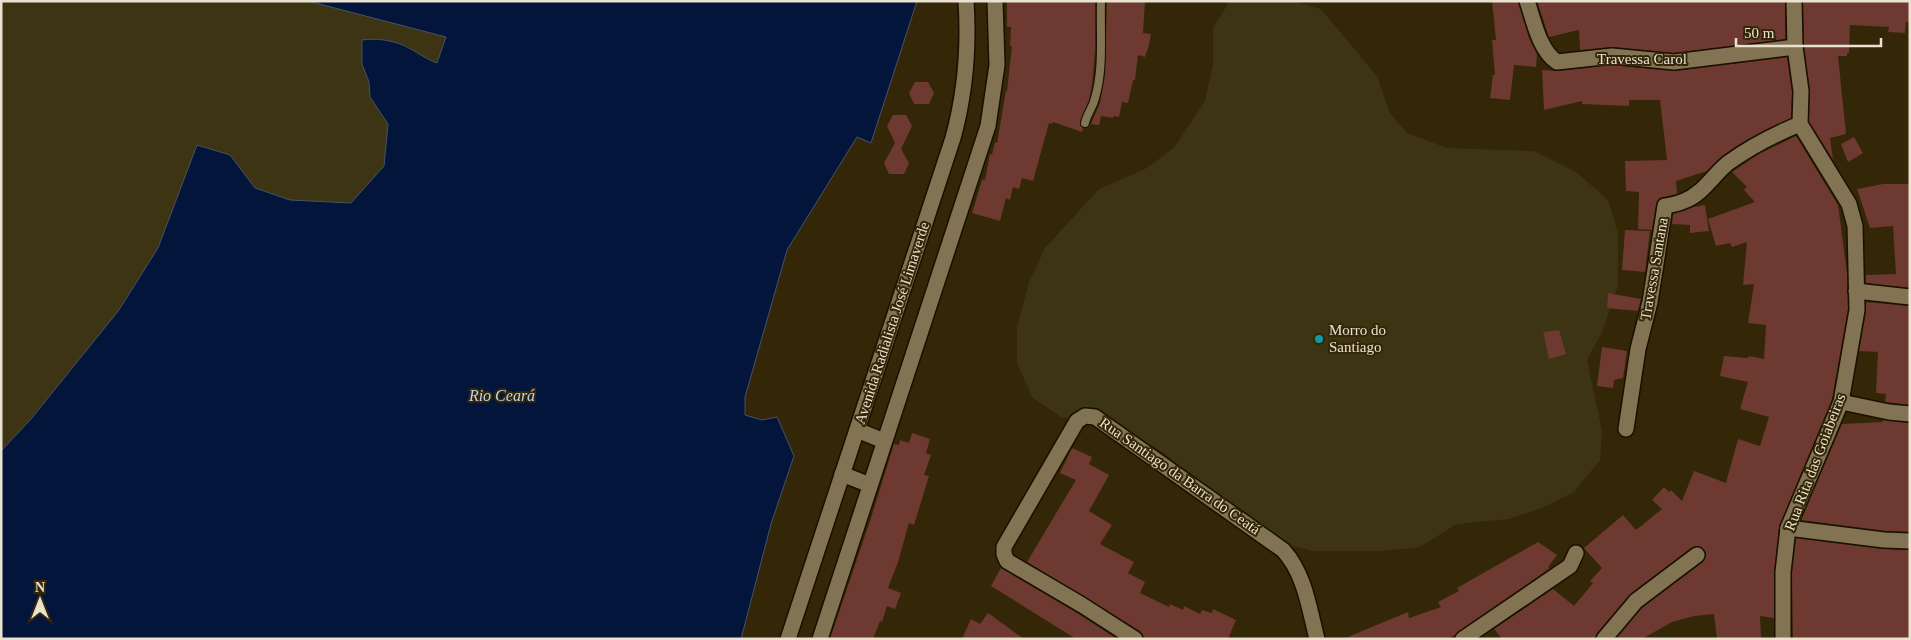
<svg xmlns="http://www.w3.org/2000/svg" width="1911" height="640" font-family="Georgia,serif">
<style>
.sand{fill:#3c3413}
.water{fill:#03153a;stroke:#485267}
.building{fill:#6d3931}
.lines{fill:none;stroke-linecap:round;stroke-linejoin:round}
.lane-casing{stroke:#191000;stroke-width:10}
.street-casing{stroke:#191000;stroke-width:18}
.secondary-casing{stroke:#191000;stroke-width:18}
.lane{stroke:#827353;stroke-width:8}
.street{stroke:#827353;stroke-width:15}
.secondary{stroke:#827353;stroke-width:15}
.culture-dot{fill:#0f9aa8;stroke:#332707;stroke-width:2}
.labels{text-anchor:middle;stroke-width:4;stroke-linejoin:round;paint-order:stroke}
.street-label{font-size:15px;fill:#eae2d1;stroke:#332707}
.poi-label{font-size:15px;fill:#eae2d1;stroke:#332707;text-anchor:start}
.water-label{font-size:16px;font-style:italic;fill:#bad2fc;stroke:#332707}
</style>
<rect width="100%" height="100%" fill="#332707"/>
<g class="sand">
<path d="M 1,1 L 308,1 L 446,37 L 437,63 L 425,58 L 405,46 L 376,38 L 362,64 L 369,82 L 370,97 L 388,124 L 384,166 L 351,203 L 290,200 L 255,188 L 230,155 L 197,145 L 158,248 L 119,310 L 31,419 L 1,451 Z"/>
<path d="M 1230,1 L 1293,1 L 1321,9 L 1377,76 L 1390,113 L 1407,133 L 1447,148 L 1534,151 L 1576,172 L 1608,200 L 1618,233 L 1618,285 L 1602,332 L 1587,360 L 1602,431 L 1600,460 L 1574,492 L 1542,508 L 1509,519 L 1457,524 L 1420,547 L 1383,551 L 1313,551 L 1278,542 L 1188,474 L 1164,453 L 1118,426 L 1061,417 L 1033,398 L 1017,364 L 1017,328 L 1029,282 L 1045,248 L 1099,189 L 1145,169 L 1174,148 L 1205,101 L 1213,64 L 1213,28 Z"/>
</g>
<path class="water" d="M 308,1 L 917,1 L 871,143 L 857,137 L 787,250 L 745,397 L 745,415 L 762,420 L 777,417 L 794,456 L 771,524 L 741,639 L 1,639 L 1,451 L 31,419 L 119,310 L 158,248 L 197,145 L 230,155 L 255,188 L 290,200 L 351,203 L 384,166 L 388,124 L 370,97 L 369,82 L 362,64 L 362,40 C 376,38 392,40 405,46 C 416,51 425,59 437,63 L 446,37 Z"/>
<g class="building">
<path d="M 1007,1 L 1095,1 L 1095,50 L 1092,85 L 1089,100 L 1080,121 L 1080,125 L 1083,128 L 1082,132 L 1053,122 L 1052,124 L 1049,123 L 1033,181 L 1022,178 L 1019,189 L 1013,187 L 1010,200 L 1006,198 L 1000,221 L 972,213 L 982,180 L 985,180 L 990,154 L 992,155 L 995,142 L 997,143 L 1006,91 L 1007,91 L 1012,46 L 1010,46 L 1011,27 L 1007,27 Z"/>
<path d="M 1107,1 L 1145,1 L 1143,33 L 1151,34 L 1149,45 L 1145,57 L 1138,55 L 1135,80 L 1133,80 L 1128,103 L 1122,102 L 1119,117 L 1113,116 L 1113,118 L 1101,116 L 1099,125 L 1091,124 L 1100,103 L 1105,75 Z"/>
<path d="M 1492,1 L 1518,1 L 1529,38 L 1537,54 L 1536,67 L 1514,65 L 1510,100 L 1490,98 L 1493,75 L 1495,75 L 1492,40 L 1496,40 Z"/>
<path d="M 1537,1 L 1785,1 L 1785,39 L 1674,53 L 1613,47 L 1580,50 L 1579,30 L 1549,37 Z"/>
<path d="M 1803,1 L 1910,1 L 1910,22 L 1906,22 L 1905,33 L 1888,32 L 1889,27 L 1850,25 L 1849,53 L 1847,53 L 1847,56 L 1838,56 L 1846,134 L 1830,138 L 1833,160 L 1809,121 L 1810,91 L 1804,46 Z"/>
<path d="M 1787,57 L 1792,92 L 1791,118 L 1740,144 L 1722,156 L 1707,171 L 1676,181 L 1677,194 L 1663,197 L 1659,199 L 1656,204 L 1652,230 L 1638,229 L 1639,192 L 1626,191 L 1625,161 L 1667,160 L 1660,100 L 1629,100 L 1629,106 L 1582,104 L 1582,101 L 1544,110 L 1542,70 L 1558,71 L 1612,65 L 1675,71 Z"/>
<path d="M 915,82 L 928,82 L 934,93 L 929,104 L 914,104 L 909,93 Z"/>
<path d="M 893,115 L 906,115 L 912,126 L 901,149 L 909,163 L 904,174 L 889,174 L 884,163 L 895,143 L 887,126 Z"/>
<path d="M 1796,136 L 1838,205 L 1847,273 L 1848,309 L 1832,399 L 1779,527 L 1774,572 L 1774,618 L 1760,616 L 1761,637 L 1760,639 L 1717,639 L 1714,614 L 1694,616 L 1672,622 L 1642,639 L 1616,639 L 1642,608 L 1703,562 L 1706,553 L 1701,547 L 1696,546 L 1691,548 L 1630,594 L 1597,633 L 1595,639 L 1502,639 L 1494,629 L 1553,589 L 1574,606 L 1593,583 L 1590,581 L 1602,568 L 1584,548 L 1623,515 L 1636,530 L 1662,509 L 1652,500 L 1664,487 L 1669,492 L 1671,490 L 1682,501 L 1694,471 L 1726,483 L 1738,439 L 1760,446 L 1769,417 L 1740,409 L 1748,382 L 1720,376 L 1724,356 L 1748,358 L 1749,356 L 1764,359 L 1766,325 L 1748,323 L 1754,284 L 1743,285 L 1747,242 L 1732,247 L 1730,243 L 1716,246 L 1708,219 L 1755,202 L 1744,190 L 1747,187 L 1732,172 L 1759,154 Z"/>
<path d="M 1854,137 L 1863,153 L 1848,162 L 1841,144 Z"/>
<path d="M 1883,184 L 1910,184 L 1910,288 L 1866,283 L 1866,275 L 1896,274 L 1893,226 L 1870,228 L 1857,189 Z"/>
<path d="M 1705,205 L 1709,231 L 1690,233 L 1690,225 L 1672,224 L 1673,214 L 1694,207 Z"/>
<path d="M 1625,230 L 1650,231 L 1645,272 L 1622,270 Z"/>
<path d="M 1608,293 L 1641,299 L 1638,311 L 1607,308 Z"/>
<path d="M 1866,302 L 1910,306 L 1910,405 L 1885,402 L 1886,394 L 1876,393 L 1878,352 L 1859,351 L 1866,312 Z"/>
<path d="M 1559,330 L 1566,354 L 1549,359 L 1543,332 Z"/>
<path d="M 1602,347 L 1627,351 L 1623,378 L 1614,380 L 1613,388 L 1597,386 Z"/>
<path d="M 1883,420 L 1910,423 L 1910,532 L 1885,531 L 1801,520 L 1842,424 L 1883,422 Z"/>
<path d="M 912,433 L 930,439 L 926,453 L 931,455 L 924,475 L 929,476 L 914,525 L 909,523 L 898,562 L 888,588 L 901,593 L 895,609 L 887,606 L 882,622 L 880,621 L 873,639 L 830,639 L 871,518 L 894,444 L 899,445 L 900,440 L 909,443 Z"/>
<path d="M 1072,448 L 1092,457 L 1089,464 L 1109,475 L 1089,511 L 1112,525 L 1100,544 L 1134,562 L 1128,573 L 1145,582 L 1140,593 L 1169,607 L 1170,604 L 1183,610 L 1184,606 L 1200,614 L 1202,610 L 1212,613 L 1213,609 L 1236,620 L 1228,639 L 1144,639 L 1140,631 L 1027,562 L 1076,480 L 1060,473 Z"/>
<path d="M 1796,538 L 1883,549 L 1910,550 L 1910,639 L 1793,639 L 1792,573 Z"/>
<path d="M 1538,542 L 1557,555 L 1548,567 L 1550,568 L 1455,635 L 1446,639 L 1343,639 L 1408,612 L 1409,618 L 1441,607 L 1438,602 L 1459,591 L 1457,588 Z"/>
<path d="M 1001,568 L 1077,613 L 1117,639 L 1076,639 L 991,586 Z"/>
<path d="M 988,613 L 1024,639 L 962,639 L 971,619 L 980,624 Z"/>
</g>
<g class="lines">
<g class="lane-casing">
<path id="lane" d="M 1085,123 C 1087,114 1093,107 1095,98 C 1104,68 1100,33 1101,1"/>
</g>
<g class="street-casing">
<g id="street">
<path d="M 1527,1 C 1534,21 1539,50 1557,62 L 1612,56 L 1674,62 L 1795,47"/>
<path d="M 1856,291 L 1910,297"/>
<path d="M 1841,402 L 1889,412 L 1910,414"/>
<path d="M 1626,429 L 1638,349 L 1650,302 L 1665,206 C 1671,205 1678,204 1684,201 C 1703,194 1713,175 1728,163 C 1750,147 1775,134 1800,124"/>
<path d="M 1788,528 L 1884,540 L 1910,541"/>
<path d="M 1135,639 L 1082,605 L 1007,561 L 1004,554 L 1004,547 L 1077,421 L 1085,416 L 1095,417 L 1283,550 C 1305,574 1309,608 1317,639"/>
<path d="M 1463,639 L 1570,566 L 1576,553"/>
<path d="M 1604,639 L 1636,601 L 1697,555"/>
<path d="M 1783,639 L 1783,572 L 1788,528 L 1841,402 L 1857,310 L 1855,226 L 1849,204 L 1800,124 L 1801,91 L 1795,47 L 1794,1"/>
</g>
</g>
<g class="secondary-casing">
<g id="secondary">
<path d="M 857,430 L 884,441"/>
<path d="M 842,474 L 870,485"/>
<path d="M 788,639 L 953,138 C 965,94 969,46 966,1"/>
<path d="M 820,639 L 988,126 L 997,65 L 995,1"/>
</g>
</g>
<use href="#lane" class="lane"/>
<use href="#street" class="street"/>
<use href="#secondary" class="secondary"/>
</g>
<circle class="culture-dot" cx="1319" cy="339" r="5"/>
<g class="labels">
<g class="street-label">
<text x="1642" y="64">Travessa Carol</text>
<text transform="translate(1654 269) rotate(-80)" y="5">Travessa Santana</text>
<text transform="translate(892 323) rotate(-72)" y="5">Avenida Radialista José Limaverde</text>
<text transform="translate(1815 462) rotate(-69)" y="5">Rua Rita das Goiabeiras</text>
<text transform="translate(1180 476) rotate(35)" y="5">Rua Santiago da Barra do Ceatá</text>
</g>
<g class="poi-label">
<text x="1329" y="335">Morro do<tspan x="1329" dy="17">Santiago</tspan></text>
</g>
<g class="water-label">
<text x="502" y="401">Rio Ceará</text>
</g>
</g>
<rect width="1911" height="640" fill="none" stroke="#eae2d1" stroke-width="5"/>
<g transform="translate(40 600)" stroke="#332707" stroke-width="4" paint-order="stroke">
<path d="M0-4L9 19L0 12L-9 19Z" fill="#eae2d1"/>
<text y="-8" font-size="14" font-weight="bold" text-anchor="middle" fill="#eae2d1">N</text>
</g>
<path d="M1736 38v8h145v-8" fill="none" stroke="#eae2d1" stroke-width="2.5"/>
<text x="1744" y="38" font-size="15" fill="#eae2d1" stroke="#332707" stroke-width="4" paint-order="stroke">50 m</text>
</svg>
